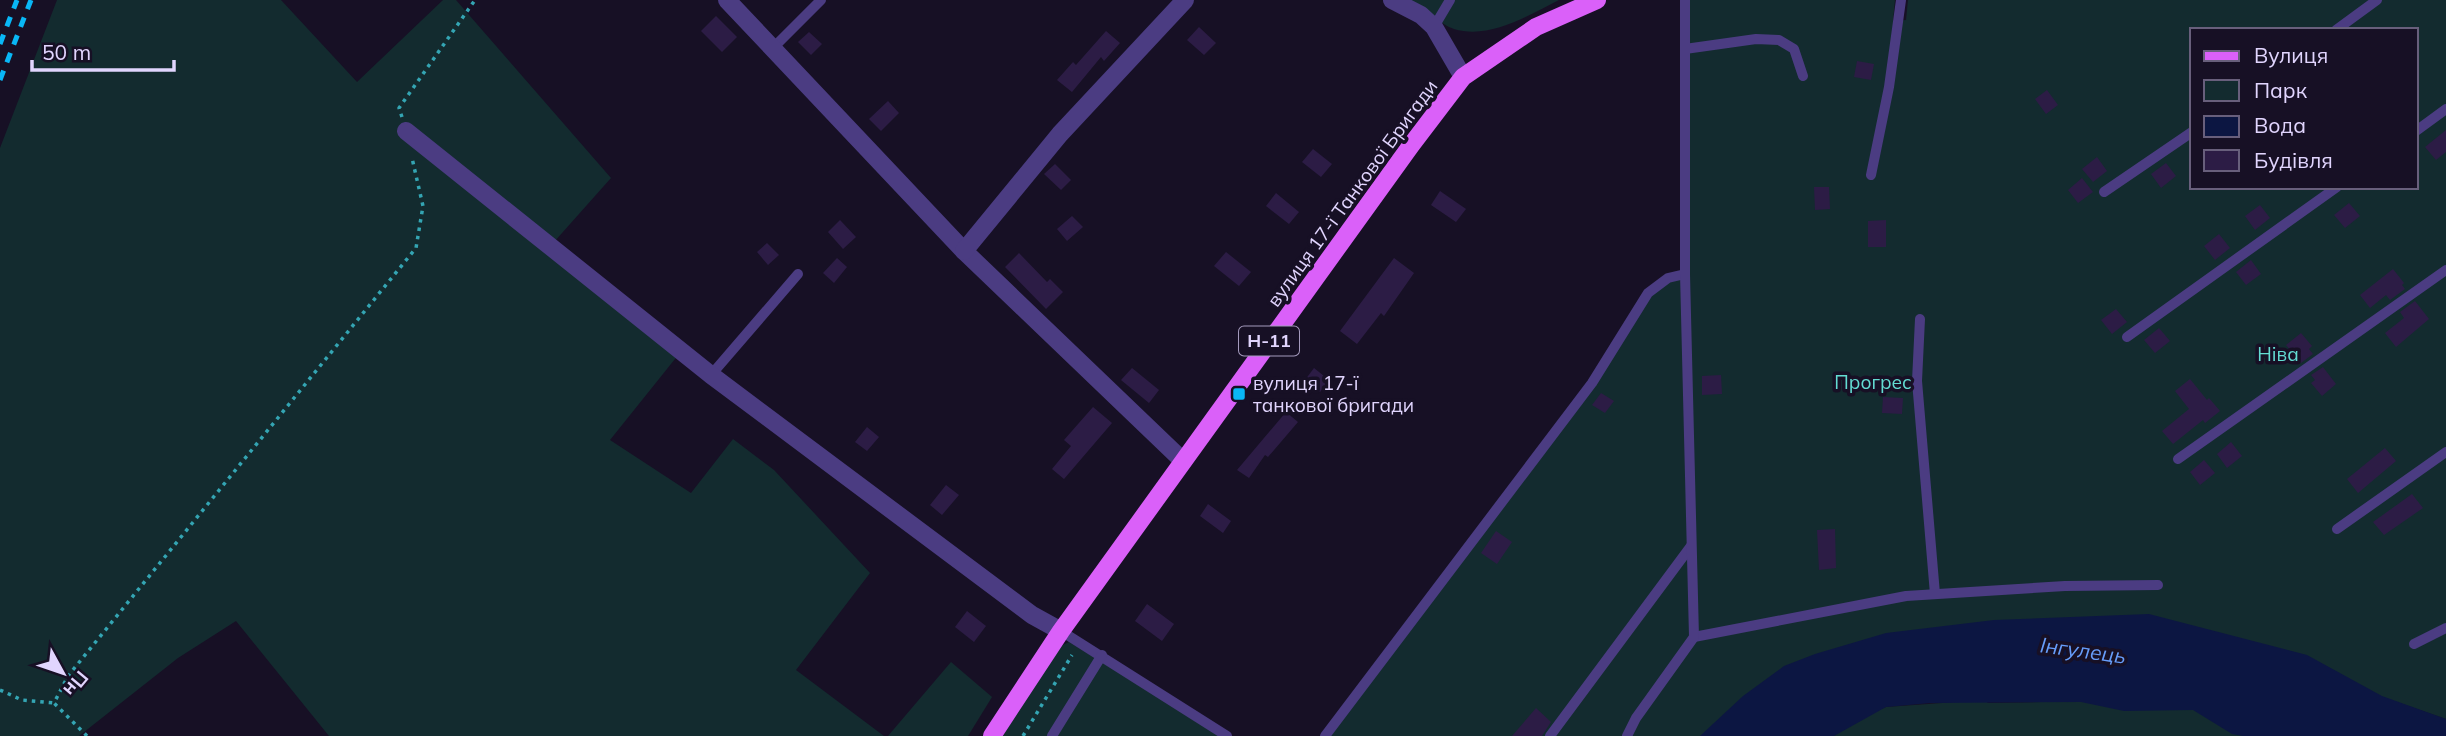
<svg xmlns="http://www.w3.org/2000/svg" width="2446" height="736" font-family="Mulish,sans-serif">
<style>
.green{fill:#132b2f;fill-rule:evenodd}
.water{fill:#0c1642}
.building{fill:#2c1c45}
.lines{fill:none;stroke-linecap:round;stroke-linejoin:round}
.path{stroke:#34a5b3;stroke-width:3.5;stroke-dasharray:3.5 5;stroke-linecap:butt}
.lane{stroke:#4b3c82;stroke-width:10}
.street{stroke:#4b3c82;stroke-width:18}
.primary{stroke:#da60f9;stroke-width:18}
.rail{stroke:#09b7f6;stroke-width:5;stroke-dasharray:10 9;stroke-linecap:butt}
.poi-dot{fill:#09b7f6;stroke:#171025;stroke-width:2.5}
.labels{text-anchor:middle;stroke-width:7;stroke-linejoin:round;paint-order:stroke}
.shield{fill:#171025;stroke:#a49abd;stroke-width:2}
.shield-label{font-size:18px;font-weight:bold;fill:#e1d5fe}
.street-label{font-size:19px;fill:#e1d5fe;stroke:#171025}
.park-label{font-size:19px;fill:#63dcd2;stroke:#171025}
.poi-label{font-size:19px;fill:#e1d5fe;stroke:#171025;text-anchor:start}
.water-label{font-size:21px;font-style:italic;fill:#679dfa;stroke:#171025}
</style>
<rect width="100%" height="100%" fill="#171025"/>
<g class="green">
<path d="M 57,0 L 281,0 L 357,82 L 443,0 L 456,0 L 611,178 L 546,251 L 679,354 L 610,440 L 691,493 L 733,439 L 774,470 L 870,573 L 796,670 L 884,736 L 329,736 L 236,621 L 178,658 L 79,736 L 0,736 L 0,148 Z"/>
<path d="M 1407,0 L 1559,0 C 1529,15 1490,40 1454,29 C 1442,25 1420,7 1407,0 Z"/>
<path d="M 1685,0 L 1895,0 L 1893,21 L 1906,20 L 1908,0 L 2446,0 L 2446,719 L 2388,699 L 2196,646 L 1735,736 L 1325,736 L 1592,383 L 1648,293 L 1685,274 ZM 2192,30 L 2416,30 L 2416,187 L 2192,187 Z"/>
<path d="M 1069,642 L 1227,736 L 1003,736 L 1054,649 Z"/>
<path d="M 951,662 L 992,697 L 968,736 L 888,736 Z"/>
<path d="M 2048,696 L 2187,704 L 2269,736 L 1805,736 L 1886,707 L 1984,700 L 1988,703 L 2041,702 Z"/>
</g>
<path class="water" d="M 2149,614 L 2307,655 L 2382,696 L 2446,719 L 2446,736 L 2243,736 L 2232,734 L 2193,710 L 2124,711 L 2081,702 L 1930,703 L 1886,707 L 1834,736 L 1700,736 L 1743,696 L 1784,666 L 1815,654 L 1886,633 L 1994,620 Z"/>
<g class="building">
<path d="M 716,16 L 737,37 L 722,52 L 701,31 Z"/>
<path d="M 1199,27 L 1216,43 L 1204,55 L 1187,40 Z"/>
<path d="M 1106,31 L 1120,43 L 1104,61 L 1101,57 L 1072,92 L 1057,80 L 1073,62 L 1076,65 Z"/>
<path d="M 809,32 L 822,44 L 811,55 L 798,42 Z"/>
<path d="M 1857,61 L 1874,64 L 1871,80 L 1854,77 Z"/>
<path d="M 2047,90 L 2058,105 L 2046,114 L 2035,99 Z"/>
<path d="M 888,101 L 899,113 L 881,131 L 869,119 Z"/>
<path d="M 2446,130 L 2446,152 L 2436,160 L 2425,147 Z"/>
<path d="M 1313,149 L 1332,164 L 1321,177 L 1302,162 Z"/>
<path d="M 2097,157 L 2107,171 L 2093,182 L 2082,169 Z"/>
<path d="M 2166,163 L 2176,176 L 2161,188 L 2151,174 Z"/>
<path d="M 1055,164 L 1071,180 L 1061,190 L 1044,174 Z"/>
<path d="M 2082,178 L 2093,192 L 2078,203 L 2068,190 Z"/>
<path d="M 1814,187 L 1829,187 L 1830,209 L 1815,210 Z"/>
<path d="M 1440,191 L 1466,209 L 1456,222 L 1431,205 Z"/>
<path d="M 1276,193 L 1299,212 L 1289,224 L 1266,206 Z"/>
<path d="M 2349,203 L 2360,216 L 2345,228 L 2334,215 Z"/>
<path d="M 2260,205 L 2270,218 L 2255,230 L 2245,216 Z"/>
<path d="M 1072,216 L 1083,227 L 1067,241 L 1057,229 Z"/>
<path d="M 840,220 L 856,237 L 843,249 L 828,232 Z"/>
<path d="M 1886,220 L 1886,247 L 1868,247 L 1868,221 Z"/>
<path d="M 2219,234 L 2230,248 L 2215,260 L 2204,246 Z"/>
<path d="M 767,243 L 779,255 L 768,265 L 757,252 Z"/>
<path d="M 1226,252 L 1251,272 L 1239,286 L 1214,266 Z"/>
<path d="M 1019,253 L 1047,282 L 1050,279 L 1063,292 L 1046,309 L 1005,267 Z"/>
<path d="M 837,258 L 847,267 L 834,283 L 823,273 Z"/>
<path d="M 1394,258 L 1414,273 L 1384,316 L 1381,313 L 1357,344 L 1340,331 Z"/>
<path d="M 2251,260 L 2261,274 L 2246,285 L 2236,272 Z"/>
<path d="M 2393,269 L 2404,283 L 2402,285 L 2405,289 L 2390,300 L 2386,295 L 2370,308 L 2360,295 Z"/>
<path d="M 2415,301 L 2429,319 L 2396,347 L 2385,333 L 2404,318 L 2400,312 Z"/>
<path d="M 2116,309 L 2127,322 L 2112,334 L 2101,320 Z"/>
<path d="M 2159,328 L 2170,341 L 2155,353 L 2144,340 Z"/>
<path d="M 2301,333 L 2312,346 L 2309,349 L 2313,354 L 2301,363 L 2286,345 Z"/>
<path d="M 2323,367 L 2336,384 L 2322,396 L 2311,383 L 2315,380 L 2311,375 Z"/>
<path d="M 1132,368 L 1159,390 L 1149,403 L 1121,380 Z"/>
<path d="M 1314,368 L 1329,380 L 1320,392 L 1305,380 Z"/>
<path d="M 1721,375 L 1722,394 L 1702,395 L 1702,376 Z"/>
<path d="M 2190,379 L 2207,400 L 2209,398 L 2220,411 L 2205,423 L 2203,420 L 2173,444 L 2162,431 L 2189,409 L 2175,391 Z"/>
<path d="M 1601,393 L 1614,401 L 1605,413 L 1592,405 Z"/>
<path d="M 1883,397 L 1903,398 L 1902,414 L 1882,413 Z"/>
<path d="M 1093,407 L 1112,423 L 1064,479 L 1052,469 L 1071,446 L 1064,440 Z"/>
<path d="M 1286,412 L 1298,422 L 1268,457 L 1265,455 L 1249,478 L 1237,470 Z"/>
<path d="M 867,427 L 879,437 L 867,451 L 855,442 Z"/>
<path d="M 2231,442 L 2242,456 L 2227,468 L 2217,454 Z"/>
<path d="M 2385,448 L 2396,461 L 2358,493 L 2347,479 Z"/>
<path d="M 2204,460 L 2215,473 L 2200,485 L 2190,472 Z"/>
<path d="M 946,485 L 959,495 L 942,515 L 930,505 Z"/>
<path d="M 2412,494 L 2423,508 L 2384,535 L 2373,522 Z"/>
<path d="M 1208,504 L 1231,521 L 1223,533 L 1200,516 Z"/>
<path d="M 1835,529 L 1836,568 L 1819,570 L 1817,530 Z"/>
<path d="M 1496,531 L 1512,542 L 1497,564 L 1481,553 Z"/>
<path d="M 1147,604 L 1174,624 L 1162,641 L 1135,621 Z"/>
<path d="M 967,611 L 986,626 L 974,642 L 955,627 Z"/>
<path d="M 1536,708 L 1551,722 L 1542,736 L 1512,736 Z"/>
</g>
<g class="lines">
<g class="path">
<path d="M 402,117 L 399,108 L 475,0"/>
<path d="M 0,690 L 22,700 L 54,703"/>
<path d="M 87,736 L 54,703 L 68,676 L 416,248 L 423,206 L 412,158"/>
<path d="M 1023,736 L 1072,655"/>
</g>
<g class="lane">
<path d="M 1434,27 L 1450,0"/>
<path d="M 2336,30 L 2377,0"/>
<path d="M 772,49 L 821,0"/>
<path d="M 1685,49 L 1756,39 L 1779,40 L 1794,49 L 1803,76"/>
<path d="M 2416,131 L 2446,109"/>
<path d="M 1871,175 L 1889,87 L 1901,0"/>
<path d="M 2104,192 L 2192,132"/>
<path d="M 1920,319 L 1917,381 L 1935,594"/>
<path d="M 2127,337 L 2337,187"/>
<path d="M 711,375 L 798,274"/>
<path d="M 2178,459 L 2446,270"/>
<path d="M 2337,529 L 2446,452"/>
<path d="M 1061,631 L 1227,736"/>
<path d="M 1694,637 L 1906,596 L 2065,586 L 2158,585"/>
<path d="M 2414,644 L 2446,628"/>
<path d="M 1052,736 L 1102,655"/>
<path d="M 1325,736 L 1592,383 L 1648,293 L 1668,278 L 1685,274"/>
<path d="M 1550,736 L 1691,546"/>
<path d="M 1627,736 L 1636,718 L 1694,637 L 1685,274 L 1685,0"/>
</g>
<g class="street">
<path d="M 727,0 L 964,251 L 1183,461"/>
<path d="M 1392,0 L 1421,15 L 1434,27 L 1463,77"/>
<path d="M 406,131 L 711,375 L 1032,615 L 1061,631"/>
<path d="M 964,251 L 1060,134 L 1185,0"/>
</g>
<path class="primary" d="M 992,736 L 1061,631 L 1412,144 L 1463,77 L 1536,27 L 1597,0"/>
<g class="rail">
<path d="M 0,44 L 17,0"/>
<path d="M 0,80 L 31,0"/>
</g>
</g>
<rect class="poi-dot" x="1232" y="387" width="14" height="14" rx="3.5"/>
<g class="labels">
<rect class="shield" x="1239" y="326.5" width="60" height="29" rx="5"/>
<g class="shield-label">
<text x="1269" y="347">Н-11</text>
</g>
<g class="street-label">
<text transform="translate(1352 193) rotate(-54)" y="7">вулиця 17-ї Танкової Бригади</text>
</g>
<g class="park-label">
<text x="2278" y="361">Ніва</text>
<text x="1873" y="389">Прогрес</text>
</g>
<g class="poi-label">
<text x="1253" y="390">вулиця 17-ї<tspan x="1253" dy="22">танкової бригади</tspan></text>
</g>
<g class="water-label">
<text transform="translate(2083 651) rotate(8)" y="7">Інгулець</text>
</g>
</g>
<rect x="2190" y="28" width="228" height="161" fill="#171025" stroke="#685f7c" stroke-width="2"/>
<rect x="2204" y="51" width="35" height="10" fill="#da60f9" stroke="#685f7c" stroke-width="2"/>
<text x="2254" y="63" font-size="21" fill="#e1d5fe">Вулиця</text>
<rect x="2204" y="80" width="35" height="21" fill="#132b2f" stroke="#685f7c" stroke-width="2"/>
<text x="2254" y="98" font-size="21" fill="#e1d5fe">Парк</text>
<rect x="2204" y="116" width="35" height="21" fill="#0c1642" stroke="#685f7c" stroke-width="2"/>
<text x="2254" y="133" font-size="21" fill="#e1d5fe">Вода</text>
<rect x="2204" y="150" width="35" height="21" fill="#2c1c45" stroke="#685f7c" stroke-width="2"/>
<text x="2254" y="168" font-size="21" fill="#e1d5fe">Будівля</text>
<g transform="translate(63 673) rotate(130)" stroke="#171025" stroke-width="5" paint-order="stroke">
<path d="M0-5L12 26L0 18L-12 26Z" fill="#e1d5fe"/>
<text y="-10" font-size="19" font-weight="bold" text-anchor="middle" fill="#e1d5fe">Пн</text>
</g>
<path d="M32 60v10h142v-10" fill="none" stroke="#e1d5fe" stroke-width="3.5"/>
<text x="42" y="60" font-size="21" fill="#e1d5fe" stroke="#171025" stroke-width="5" paint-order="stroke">50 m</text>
</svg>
